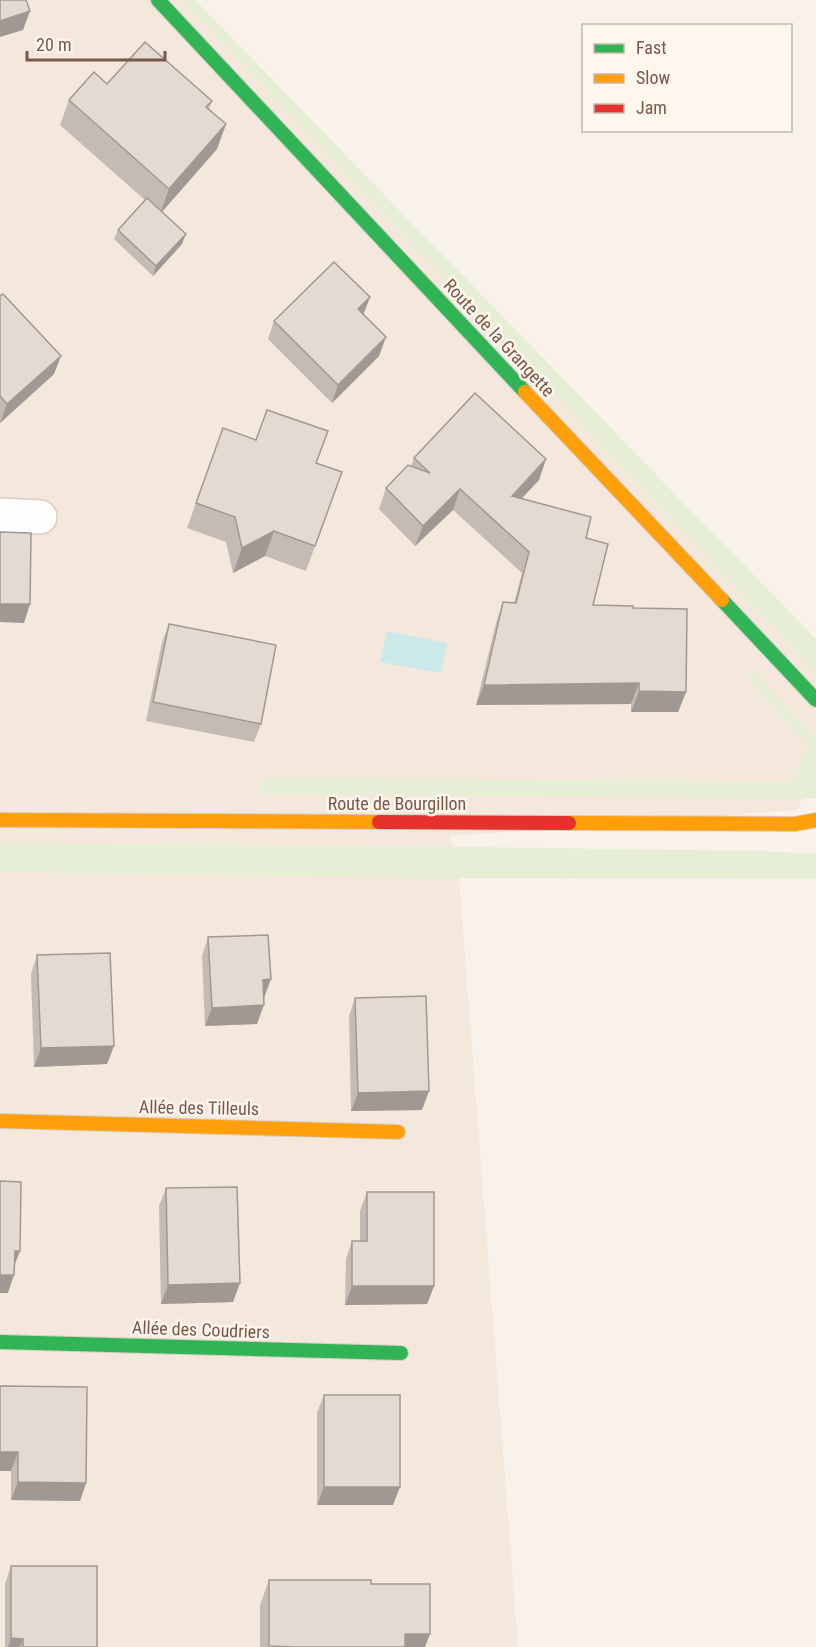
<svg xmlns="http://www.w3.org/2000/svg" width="816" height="1647" font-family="'Roboto Condensed',sans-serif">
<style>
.residential{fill:#f4e7db}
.green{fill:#e6efd5}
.water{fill:#cce9ea}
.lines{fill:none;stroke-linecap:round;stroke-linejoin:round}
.street-casing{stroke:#d7cec8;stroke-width:36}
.fast-casing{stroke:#d8cec8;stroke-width:16}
.slow-casing{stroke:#d8cec8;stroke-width:16}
.jam-casing{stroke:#d8cec8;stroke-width:16}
.street{stroke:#fefdfc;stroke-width:33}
.fast{stroke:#30b455;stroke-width:14}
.slow{stroke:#ff9f0a;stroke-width:14}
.jam{stroke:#e5322d;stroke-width:14}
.wall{fill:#c5bbb5}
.shaded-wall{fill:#a09993}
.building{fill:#e5dad2;stroke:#a09993;stroke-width:1.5}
.labels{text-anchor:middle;stroke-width:5;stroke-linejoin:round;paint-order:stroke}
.street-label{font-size:18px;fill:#795749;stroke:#fff7ee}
</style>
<rect width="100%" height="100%" fill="#f8f2eb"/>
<path class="residential" d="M 0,0 L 189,0 L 816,657 L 816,761 L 798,810 L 450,836 L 459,878 L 518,1647 L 0,1647 Z"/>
<g class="green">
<path d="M 182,0 L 195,0 L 816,639 L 816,673 Z"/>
<path d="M 753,671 L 816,738 L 816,798 L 260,794 L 261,778 L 793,782 L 808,745 L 746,678 Z"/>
<path d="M 0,843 L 466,847 L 762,851 L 816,854 L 816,879 L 459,878 L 0,872 Z"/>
</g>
<path class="water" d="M 387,631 L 447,643 L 441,673 L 380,662 Z"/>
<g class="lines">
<g class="street-casing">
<path id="street" d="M 0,515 L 40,517"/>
</g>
<g class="fast-casing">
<g id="fast">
<path d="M 158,0 L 525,392"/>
<path d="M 722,600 L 816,700"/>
<path d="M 0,1342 L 401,1353"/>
</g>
</g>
<g class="slow-casing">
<g id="slow">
<path d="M 525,392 L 722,600"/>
<path d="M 0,820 L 379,822"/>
<path d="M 569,823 L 795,824 L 816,820"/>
<path d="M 0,1121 L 398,1132"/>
</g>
</g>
<g class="jam-casing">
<path id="jam" d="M 379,822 L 569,823"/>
</g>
<use href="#street" class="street"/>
<use href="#fast" class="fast"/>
<use href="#slow" class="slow"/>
<use href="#jam" class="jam"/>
</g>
<g class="wall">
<path d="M 107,84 L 212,101 L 209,109 L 226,124 L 217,149 L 162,212 L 182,244 L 153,276 L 114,239 L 118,230 L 145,200 L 60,125 L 69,100 Z"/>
<path d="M 0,296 L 54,374 L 0,423 Z"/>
<path d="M 370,297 L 363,315 L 379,356 L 332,403 L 268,339 L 274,321 Z"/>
<path d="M 223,428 L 316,463 L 315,546 L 306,571 L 265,556 L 233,573 L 226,542 L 187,528 Z"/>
<path d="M 414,458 L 546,459 L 539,480 L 521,499 L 586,538 L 593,605 L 633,608 L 686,692 L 678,712 L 631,712 L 631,704 L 476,705 L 496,623 L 503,602 L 514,603 L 522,573 L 453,510 L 415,546 L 379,509 L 386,488 L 411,466 Z"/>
<path d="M 169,624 L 261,724 L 254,742 L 146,721 L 162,642 Z"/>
<path d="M 208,937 L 264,998 L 257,1024 L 205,1026 L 202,956 Z"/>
<path d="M 37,955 L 107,1064 L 34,1067 L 31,974 Z"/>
<path d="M 355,998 L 422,1110 L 351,1111 L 349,1016 Z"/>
<path d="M 166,1188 L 233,1302 L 161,1304 L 159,1206 Z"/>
<path d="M 367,1192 L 434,1286 L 427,1304 L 345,1305 L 346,1259 L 352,1241 L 360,1241 L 360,1211 Z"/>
<path d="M 0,1386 L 86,1483 L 80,1501 L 11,1500 L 11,1471 L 0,1471 Z"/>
<path d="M 324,1395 L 393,1505 L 317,1505 L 317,1413 Z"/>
<path d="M 11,1566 L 97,1647 L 5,1647 L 5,1584 Z"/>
<path d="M 269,1580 L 371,1584 L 425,1647 L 260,1647 L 260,1605 Z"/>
</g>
<g class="shaded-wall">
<path d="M 30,11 L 23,30 L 0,37 L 0,21 Z"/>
<path d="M 226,124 L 217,149 L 160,214 L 169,189 Z"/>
<path d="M 186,234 L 182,244 L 153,276 L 156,266 Z"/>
<path d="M 370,297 L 363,315 L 358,309 Z"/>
<path d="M 386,337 L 379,356 L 332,403 L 338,385 Z"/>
<path d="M 61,356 L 54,374 L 0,423 L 7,404 Z"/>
<path d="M 546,459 L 539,480 L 504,517 L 512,496 Z"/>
<path d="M 460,489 L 453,510 L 415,546 L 423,526 Z"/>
<path d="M 274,531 L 265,556 L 233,573 L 242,548 Z"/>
<path d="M 0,604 L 30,604 L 24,623 L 0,622 Z"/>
<path d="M 639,683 L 631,704 L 476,705 L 484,685 Z"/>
<path d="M 639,691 L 686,692 L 678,712 L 631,712 Z"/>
<path d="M 271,979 L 264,998 L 263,980 Z"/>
<path d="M 264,1005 L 257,1024 L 205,1026 L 212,1008 Z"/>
<path d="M 114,1046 L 107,1064 L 34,1067 L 41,1048 Z"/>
<path d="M 429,1091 L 422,1110 L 351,1111 L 358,1093 Z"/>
<path d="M 15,1251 L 20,1251 L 13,1269 Z"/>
<path d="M 0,1275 L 14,1275 L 8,1293 L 0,1293 Z"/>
<path d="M 240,1283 L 233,1302 L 161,1304 L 168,1285 Z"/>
<path d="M 352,1286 L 434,1286 L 427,1304 L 345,1305 Z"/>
<path d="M 0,1452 L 18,1452 L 11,1471 L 0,1471 Z"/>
<path d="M 18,1482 L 86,1483 L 80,1501 L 11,1500 Z"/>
<path d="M 324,1487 L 400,1487 L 393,1505 L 317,1505 Z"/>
<path d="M 405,1634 L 430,1634 L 425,1647 L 400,1647 Z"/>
<path d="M 11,1638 L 23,1639 L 20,1647 L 8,1647 Z"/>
</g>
<g class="building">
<path d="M 0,0 L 26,0 L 30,11 L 0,21 Z"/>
<path d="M 145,42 L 212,101 L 206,107 L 226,124 L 169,189 L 69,100 L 94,72 L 107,84 Z"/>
<path d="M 147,198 L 186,234 L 156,266 L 118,230 Z"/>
<path d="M 334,262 L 370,297 L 358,309 L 386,337 L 338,385 L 274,321 Z"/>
<path d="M 3,294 L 61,356 L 7,404 L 0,396 L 0,296 Z"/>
<path d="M 475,393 L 546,459 L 512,496 L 591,517 L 586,538 L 608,544 L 593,605 L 633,606 L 633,608 L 687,609 L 686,692 L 639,691 L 639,683 L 484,685 L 503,602 L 516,603 L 529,552 L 460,489 L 423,526 L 386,488 L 408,465 L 430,473 L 414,458 Z"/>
<path d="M 267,410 L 328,431 L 316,463 L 342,472 L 315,546 L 274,531 L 242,548 L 235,517 L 196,503 L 223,428 L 256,440 Z"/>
<path d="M 0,532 L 31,533 L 30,604 L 0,604 Z"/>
<path d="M 169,624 L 276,645 L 261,724 L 153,702 Z"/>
<path d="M 268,935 L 271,979 L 263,980 L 264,1005 L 212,1008 L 208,937 Z"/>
<path d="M 110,953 L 114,1046 L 41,1048 L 37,955 Z"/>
<path d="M 426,996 L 429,1091 L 358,1093 L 355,998 Z"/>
<path d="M 0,1181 L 21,1182 L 20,1251 L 15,1251 L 14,1275 L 0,1275 Z"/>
<path d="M 237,1187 L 240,1283 L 168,1285 L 166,1188 Z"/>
<path d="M 367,1192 L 434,1192 L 434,1286 L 352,1286 L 352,1241 L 367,1241 Z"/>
<path d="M 0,1386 L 87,1387 L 86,1483 L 18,1482 L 18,1452 L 0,1452 Z"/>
<rect x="324" y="1395" width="76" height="92"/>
<path d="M 11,1566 L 97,1566 L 97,1647 L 23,1647 L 23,1639 L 11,1638 Z"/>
<path d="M 269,1580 L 371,1580 L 371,1584 L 430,1584 L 430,1634 L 405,1634 L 405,1647 L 293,1647 L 269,1646 Z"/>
</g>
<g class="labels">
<g class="street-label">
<text transform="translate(499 338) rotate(47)" y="6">Route de la Grangette</text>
<text x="397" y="810">Route de Bourgillon</text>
<text transform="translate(199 1108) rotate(1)" y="6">Allée des Tilleuls</text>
<text transform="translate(201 1330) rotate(2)" y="6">Allée des Coudriers</text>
</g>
</g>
<rect x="582" y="24" width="210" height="108" fill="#fff7ee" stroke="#c9b7ac" stroke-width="1.5"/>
<rect x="594" y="44" width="30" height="9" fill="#30b455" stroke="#c9b7ac" stroke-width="1.5"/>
<text x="636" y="54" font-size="18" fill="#795749">Fast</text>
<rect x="594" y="74" width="30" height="9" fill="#ff9f0a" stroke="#c9b7ac" stroke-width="1.5"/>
<text x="636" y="84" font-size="18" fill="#795749">Slow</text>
<rect x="594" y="104" width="30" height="9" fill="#e5322d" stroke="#c9b7ac" stroke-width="1.5"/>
<text x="636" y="114" font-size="18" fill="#795749">Jam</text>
<path d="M27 51v9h138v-9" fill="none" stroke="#795749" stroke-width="3"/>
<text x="36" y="51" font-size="18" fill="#795749" stroke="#fff7ee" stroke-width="4.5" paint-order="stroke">20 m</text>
</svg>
